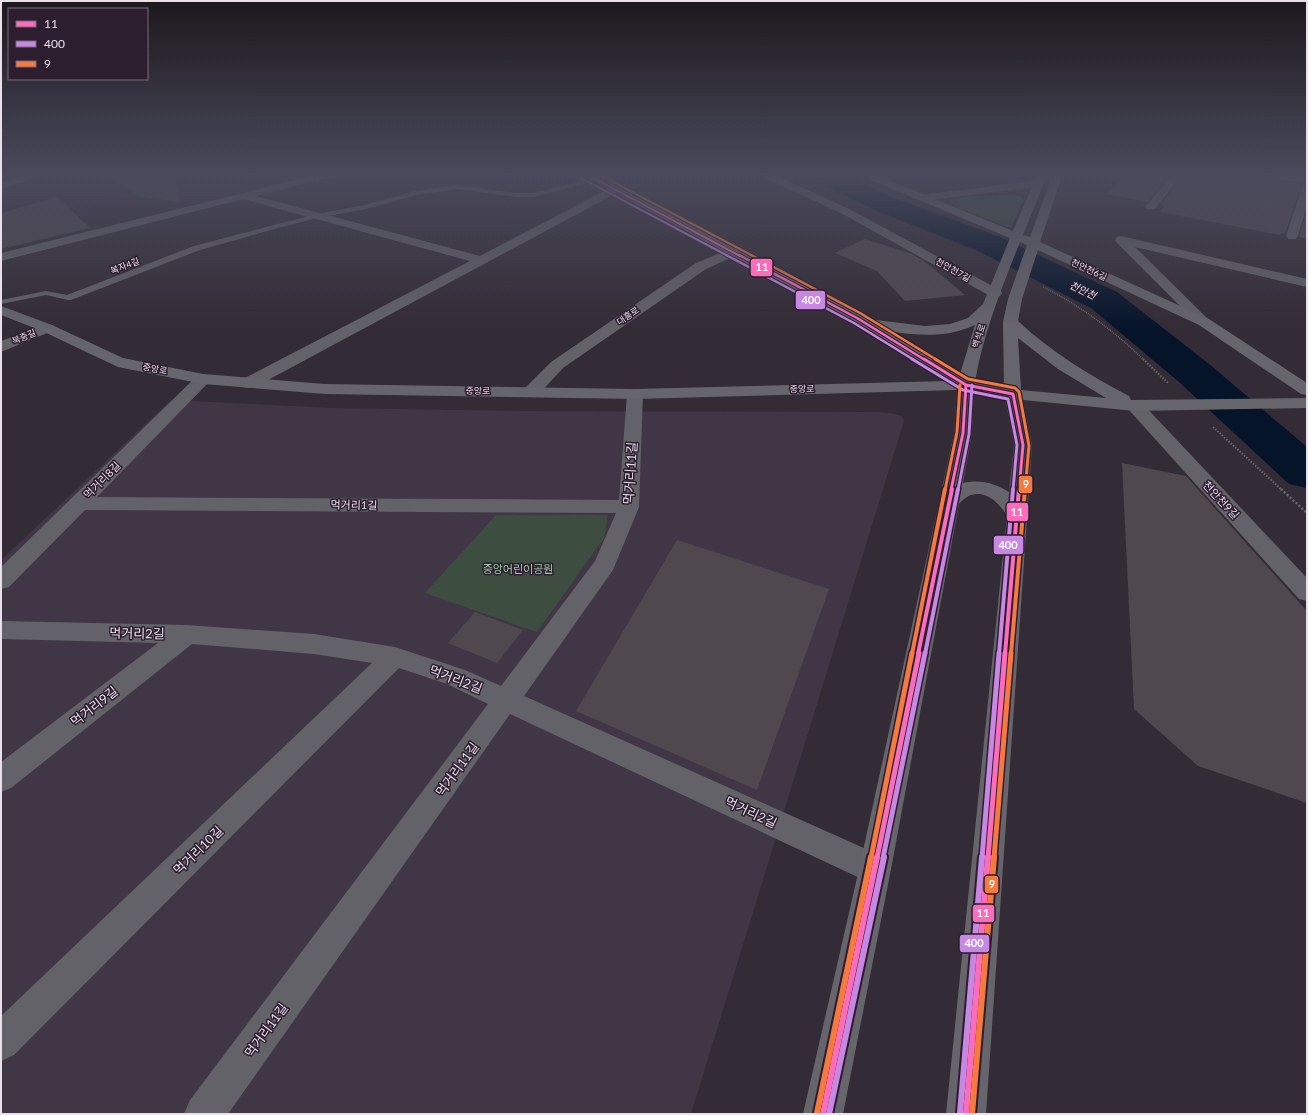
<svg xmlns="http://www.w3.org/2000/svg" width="1308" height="1115" font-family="Lato,'Noto Sans KR',sans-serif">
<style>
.commercial{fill:#413645}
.built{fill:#3d2b41}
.green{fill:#3d4e40}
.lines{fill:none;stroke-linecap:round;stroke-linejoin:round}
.river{fill:#061429;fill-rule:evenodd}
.building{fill:#50484f}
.path-far2{stroke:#6a686e;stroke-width:1.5;stroke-dasharray:1 1;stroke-linecap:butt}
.path-far1{stroke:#6a686e;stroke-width:2;stroke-dasharray:1.5 1.5;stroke-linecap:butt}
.path{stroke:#6a686e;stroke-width:2.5;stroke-dasharray:2 2;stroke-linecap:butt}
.lane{fill:#636268;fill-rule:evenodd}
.street{fill:#636268;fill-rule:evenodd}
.secondary{fill:#66656c;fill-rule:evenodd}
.bus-1-far5-casing{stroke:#2c1d2f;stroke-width:3.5}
.bus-1-far4-casing{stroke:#2c1d2f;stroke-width:4.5}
.bus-1-far3-casing{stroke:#2c1d2f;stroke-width:5.5}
.bus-1-far2-casing{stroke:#2c1d2f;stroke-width:7}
.bus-1-far1-casing{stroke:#2c1d2f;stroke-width:8}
.bus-1-casing{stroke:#2c1d2f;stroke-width:10}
.bus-2-far5-casing{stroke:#2c1d2f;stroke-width:3.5}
.bus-2-far4-casing{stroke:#2c1d2f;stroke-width:4.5}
.bus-2-far3-casing{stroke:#2c1d2f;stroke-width:5.5}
.bus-2-far2-casing{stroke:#2c1d2f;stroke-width:7}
.bus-2-far1-casing{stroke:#2c1d2f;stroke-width:8}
.bus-2-casing{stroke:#2c1d2f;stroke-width:10}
.bus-3-far5-casing{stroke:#2c1d2f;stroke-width:3.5}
.bus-3-far4-casing{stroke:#2c1d2f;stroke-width:4.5}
.bus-3-far3-casing{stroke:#2c1d2f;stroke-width:5.5}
.bus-3-far2-casing{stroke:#2c1d2f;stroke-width:7}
.bus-3-far1-casing{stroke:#2c1d2f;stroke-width:8}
.bus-3-casing{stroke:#2c1d2f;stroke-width:10}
.bus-1-far5{stroke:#fb6dba;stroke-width:2}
.bus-1-far4{stroke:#fb6dba;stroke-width:2.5}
.bus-1-far3{stroke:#fb6dba;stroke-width:3}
.bus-1-far2{stroke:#fb6dba;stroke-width:4}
.bus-1-far1{stroke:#fb6dba;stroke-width:5}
.bus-1{stroke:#fb6dba;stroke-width:6}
.bus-2-far5{stroke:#c787e3;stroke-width:2}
.bus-2-far4{stroke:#c787e3;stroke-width:2.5}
.bus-2-far3{stroke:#c787e3;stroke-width:3}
.bus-2-far2{stroke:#c787e3;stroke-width:4}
.bus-2-far1{stroke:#c787e3;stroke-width:5}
.bus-2{stroke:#c787e3;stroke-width:6}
.bus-3-far5{stroke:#f6793e;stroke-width:2}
.bus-3-far4{stroke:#f6793e;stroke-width:2.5}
.bus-3-far3{stroke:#f6793e;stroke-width:3}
.bus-3-far2{stroke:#f6793e;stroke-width:4}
.bus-3-far1{stroke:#f6793e;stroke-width:5}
.bus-3{stroke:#f6793e;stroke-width:6}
.labels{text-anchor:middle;stroke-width:3;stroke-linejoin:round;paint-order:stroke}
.far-street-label{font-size:9px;fill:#eae0ec;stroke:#2c1d2f}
.far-water-label{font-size:10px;font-style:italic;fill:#d6e6fb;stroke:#2c1d2f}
.street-label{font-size:11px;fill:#eae0ec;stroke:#2c1d2f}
.park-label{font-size:11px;fill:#9dd1a5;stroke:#2c1d2f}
.near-street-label{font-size:13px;fill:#eae0ec;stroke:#2c1d2f}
.line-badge{stroke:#2c1d2f;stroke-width:1.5}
.badge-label{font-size:11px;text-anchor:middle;font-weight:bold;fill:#fff}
</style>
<rect width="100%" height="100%" fill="#332b35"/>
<path class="commercial" d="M 171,400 L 332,408 L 525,411 L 878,412 L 891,413 L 902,416 L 904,421 L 691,1114 L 1,1114 L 1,560 Z"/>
<path class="built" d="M 51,173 L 323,173 L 195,205 L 132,197 L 118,197 L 92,205 L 86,211 L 73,211 L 55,215 L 47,207 L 1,202 L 1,189 Z"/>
<g class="green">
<path d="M 1010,195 L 1021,196 L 1024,200 L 1011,227 L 1007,227 L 956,207 L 951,203 L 951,199 L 962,197 Z"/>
<path d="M 496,515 L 608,515 L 604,538 L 537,632 L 425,593 Z"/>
</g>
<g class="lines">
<path class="river" d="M 805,173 L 839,173 L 897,199 L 1000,237 L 1117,292 L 1209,364 L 1307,447 L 1307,488 L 1289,484 L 1179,382 L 1091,308 L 978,251 L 877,211 L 809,179 Z"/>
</g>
<g class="building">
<path d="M 102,173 L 175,173 L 180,202 L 138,196 Z"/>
<path d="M 1127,173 L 1171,173 L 1148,202 L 1107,194 Z"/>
<path d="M 1184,173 L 1244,173 L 1256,175 L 1261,177 L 1304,184 L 1301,187 L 1285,234 L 1281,233 L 1280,235 L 1160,212 L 1165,205 L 1161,204 Z"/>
<path d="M 57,197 L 90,228 L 1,249 L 1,213 Z"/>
<path d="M 1307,210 L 1307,239 L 1299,237 Z"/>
<path d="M 865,239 L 912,254 L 924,261 L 965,295 L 905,301 L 877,271 L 835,253 Z"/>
<path d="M 1122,463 L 1186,476 L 1307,611 L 1307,803 L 1198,766 L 1134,709 Z"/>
<path d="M 677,540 L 829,589 L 757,790 L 576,711 Z"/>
<path d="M 475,612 L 523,630 L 497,663 L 448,643 Z"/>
</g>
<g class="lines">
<path class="path-far2" d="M 1043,287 C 1081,306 1114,331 1144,360"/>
<g class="path-far1">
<path d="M 1143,359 L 1168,383"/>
<path d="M 1213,427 L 1282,490"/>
</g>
<path class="path" d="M 1281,489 L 1307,513"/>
<path class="lane" d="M 583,181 L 585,182 L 585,184 L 533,197 L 515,197 L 458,189 L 416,195 L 366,209 L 317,218 L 278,228 L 200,250 L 71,300 L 68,300 L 46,295 L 1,304 L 1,300 L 46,291 L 67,295 L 194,246 L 274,225 L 317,214 L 365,205 L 415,191 L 458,185 L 515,193 L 533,193 Z"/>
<g class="street">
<path d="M 31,173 L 46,173 L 45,175 L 1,189 L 1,183 Z"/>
<path d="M 323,173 L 339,173 L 338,175 L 256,196 L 480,256 L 612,187 L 616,186 L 621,189 L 620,191 L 255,387 L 249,388 L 243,387 L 241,383 L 243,379 L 470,261 L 243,199 L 1,261 L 1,253 Z"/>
<path d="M 757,173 L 770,173 L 849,209 L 1000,290 L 1002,293 L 1000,296 L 995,297 L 990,296 L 841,213 L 758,175 Z"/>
<path d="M 1173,173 L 1183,173 L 1155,209 L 1147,209 L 1145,207 L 1147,205 Z"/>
<path d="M 1256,173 L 1280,173 L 1307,177 L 1307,183 L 1261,176 Z"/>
<path d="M 1040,178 L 1044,179 L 1045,181 L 1044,183 L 1028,188 L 921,201 L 916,198 L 921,195 L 1027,182 Z"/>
<path d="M 1307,184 L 1307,205 L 1298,236 L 1296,239 L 1288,239 L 1286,236 L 1302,187 Z"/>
<path d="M 1121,236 L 1307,279 L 1307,287 L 1135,247 L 1211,322 L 1209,325 L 1204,326 L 1199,325 L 1117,243 L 1115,240 L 1117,237 Z"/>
<path d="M 733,248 L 737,249 L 739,252 L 737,255 L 706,269 L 563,368 L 537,396 L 531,397 L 525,396 L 523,392 L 525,388 L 551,362 L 696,263 Z"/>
<path d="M 47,324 L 52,325 L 54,328 L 52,331 L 1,352 L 1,341 Z"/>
<path d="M 203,374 L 209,376 L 211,379 L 209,382 L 97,497 L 619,500 L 627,394 L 629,390 L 635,389 L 641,390 L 643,394 L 639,507 L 613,570 L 524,696 L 886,858 L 891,869 L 886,880 L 875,885 L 864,880 L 510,714 L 228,1114 L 184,1114 L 190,1100 L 488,704 L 447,684 L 399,668 L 14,1055 L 1,1061 L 1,1016 L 372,663 L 314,654 L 192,644 L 11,788 L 1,792 L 1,762 L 158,643 L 1,639 L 1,621 L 187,625 L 314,634 L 395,647 L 465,670 L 501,686 L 595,561 L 616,513 L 85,510 L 9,587 L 1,589 L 1,567 L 197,376 Z"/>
<path d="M 1135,401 L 1141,402 L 1307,578 L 1307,601 L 1299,599 L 1129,410 L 1126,406 L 1129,402 Z"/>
</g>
<path class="secondary" d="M 579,173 L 591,173 L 872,321 L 876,320 L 925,326 L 950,324 L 968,318 L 983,304 L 1010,238 L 859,175 L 858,173 L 871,173 L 1013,231 L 1038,173 L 1048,173 L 1023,235 L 1030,237 L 1053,173 L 1063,173 L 1040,242 L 1209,319 L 1307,383 L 1307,395 L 1301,394 L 1199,325 L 1038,250 L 1022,299 L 1018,321 C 1051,352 1089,375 1129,396 L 1131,400 L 1307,398 L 1307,408 L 1135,411 L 1023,400 L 1032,445 L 986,1114 L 946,1114 L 1007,516 C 996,497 976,484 959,504 L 891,869 L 843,1114 L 803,1114 L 859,869 L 954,433 L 957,390 L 635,399 L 325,394 L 203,384 L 118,367 L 42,331 L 1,315 L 1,306 L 52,325 L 123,358 L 203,374 L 325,384 L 635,389 L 947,381 L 852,321 ZM 1020,242 L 1027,245 L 1008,299 L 1003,322 L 1004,387 L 975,382 C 983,334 1002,287 1020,242 ZM 975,325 L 960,374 L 888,331 C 918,336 947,338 975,325 ZM 1018,338 L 1058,369 L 1106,398 L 1021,390 ZM 974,392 L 1005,398 L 1014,445 L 1009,492 C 995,483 979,479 963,483 L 972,433 Z"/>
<g class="bus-1-far5-casing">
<path id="bus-1-far5" d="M 584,173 L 740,256"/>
</g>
<g class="bus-1-far4-casing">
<path id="bus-1-far4" d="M 739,255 L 857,318 L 925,360"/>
</g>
<g class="bus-1-far3-casing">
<g id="bus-1-far3">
<path d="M 924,359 L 966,385 L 1013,394 L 1023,445 L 1019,490"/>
<path d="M 951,490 L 963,433 L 966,385"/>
</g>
</g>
<g class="bus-1-far2-casing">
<g id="bus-1-far2">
<path d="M 918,654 L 952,489"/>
<path d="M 1005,654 L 1019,489"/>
</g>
</g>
<g class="bus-1-far1-casing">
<g id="bus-1-far1">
<path d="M 877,858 L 919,653"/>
<path d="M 988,858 L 1005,653"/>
</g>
</g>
<g class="bus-1-casing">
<g id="bus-1">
<path d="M 823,1114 L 877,857"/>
<path d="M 966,1114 L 988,857"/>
</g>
</g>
<g class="bus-2-far5-casing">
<path id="bus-2-far5" d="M 581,178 L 728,256"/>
</g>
<g class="bus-2-far4-casing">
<path id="bus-2-far4" d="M 726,255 L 854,323 L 914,360"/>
</g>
<g class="bus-2-far3-casing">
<g id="bus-2-far3">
<path d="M 912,359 L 963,390 L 1008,399 L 1017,445 L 1013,490"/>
<path d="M 958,490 L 969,434 L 972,385"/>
</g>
</g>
<g class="bus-2-far2-casing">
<g id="bus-2-far2">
<path d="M 925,654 L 958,489"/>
<path d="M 999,654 L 1013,489"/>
</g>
</g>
<g class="bus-2-far1-casing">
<g id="bus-2-far1">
<path d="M 883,858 L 925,653"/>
<path d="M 982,858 L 999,653"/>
</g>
</g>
<g class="bus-2-casing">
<g id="bus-2">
<path d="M 960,1113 L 982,857"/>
<path d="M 829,1114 L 884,857"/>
</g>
</g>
<g class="bus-3-far5-casing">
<path id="bus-3-far5" d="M 596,173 L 753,256"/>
</g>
<g class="bus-3-far4-casing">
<path id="bus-3-far4" d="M 751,255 L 860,313 L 937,360"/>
</g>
<g class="bus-3-far3-casing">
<g id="bus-3-far3">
<path d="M 935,359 L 968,379 L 1015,388 L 1019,392 L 1029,446 L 1025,490"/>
<path d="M 945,490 L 957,432 L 960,385"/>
</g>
</g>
<g class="bus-3-far2-casing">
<g id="bus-3-far2">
<path d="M 912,654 L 945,489"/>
<path d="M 1011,654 L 1025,489"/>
</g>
</g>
<g class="bus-3-far1-casing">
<g id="bus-3-far1">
<path d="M 871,858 L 912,653"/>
<path d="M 994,858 L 1011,653"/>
</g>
</g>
<g class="bus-3-casing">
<g id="bus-3">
<path d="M 817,1113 L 871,857"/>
<path d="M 972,1114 L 994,857"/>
</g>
</g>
<use href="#bus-1-far5" class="bus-1-far5"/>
<use href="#bus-1-far4" class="bus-1-far4"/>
<use href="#bus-1-far3" class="bus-1-far3"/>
<use href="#bus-1-far2" class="bus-1-far2"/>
<use href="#bus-1-far1" class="bus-1-far1"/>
<use href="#bus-1" class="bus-1"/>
<use href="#bus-2-far5" class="bus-2-far5"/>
<use href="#bus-2-far4" class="bus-2-far4"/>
<use href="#bus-2-far3" class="bus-2-far3"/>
<use href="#bus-2-far2" class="bus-2-far2"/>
<use href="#bus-2-far1" class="bus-2-far1"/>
<use href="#bus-2" class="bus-2"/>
<use href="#bus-3-far5" class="bus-3-far5"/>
<use href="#bus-3-far4" class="bus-3-far4"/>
<use href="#bus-3-far3" class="bus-3-far3"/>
<use href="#bus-3-far2" class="bus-3-far2"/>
<use href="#bus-3-far1" class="bus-3-far1"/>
<use href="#bus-3" class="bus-3"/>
</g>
<linearGradient id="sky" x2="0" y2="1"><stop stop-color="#1c181d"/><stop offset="0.53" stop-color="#4a4a5c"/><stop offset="1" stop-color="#4a4a5c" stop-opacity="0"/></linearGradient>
<rect width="1308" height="329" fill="url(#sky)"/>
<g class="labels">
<g class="far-street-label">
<text transform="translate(125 266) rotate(-21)" y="3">복자4길</text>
<text transform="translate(953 270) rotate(29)" y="3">천안천7길</text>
<text transform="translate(1089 270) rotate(25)" y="3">천안천6길</text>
<text transform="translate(628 316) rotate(-34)" y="3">대흥로</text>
<text transform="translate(979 336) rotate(-72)" y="3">백석로</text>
<text transform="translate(24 337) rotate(-23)" y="3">북중길</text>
<text transform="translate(155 369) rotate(11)" y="3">중앙로</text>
<text transform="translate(802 389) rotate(-1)" y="3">중앙로</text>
<text transform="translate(478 391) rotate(1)" y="3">중앙로</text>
</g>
<g class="far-water-label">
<text transform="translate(1083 290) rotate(26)" y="4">천안천</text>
</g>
<g class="street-label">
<text transform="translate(102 480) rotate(-45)" y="4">먹거리8길</text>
<text transform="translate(1221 500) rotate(47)" y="4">천안천9길</text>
<text transform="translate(354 505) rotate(1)" y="4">먹거리1길</text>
</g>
<g class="park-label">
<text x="518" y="573">중앙어린이공원</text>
</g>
<g class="near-street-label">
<text transform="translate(630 473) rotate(-86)" y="5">먹거리11길</text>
<text transform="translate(137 633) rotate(1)" y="5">먹거리2길</text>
<text transform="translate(456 679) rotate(21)" y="5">먹거리2길</text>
<text transform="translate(94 706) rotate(-38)" y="5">먹거리9길</text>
<text transform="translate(457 769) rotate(-54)" y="5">먹거리11길</text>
<text transform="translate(751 812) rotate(25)" y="5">먹거리2길</text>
<text transform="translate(198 850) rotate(-44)" y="5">먹거리10길</text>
<text transform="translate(266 1030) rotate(-54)" y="5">먹거리11길</text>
</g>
</g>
<g class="line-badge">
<rect x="750" y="258" width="23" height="19" rx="4" fill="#fb6dba"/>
<rect x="795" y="290" width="31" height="20" rx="4" fill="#c787e3"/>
<rect x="1018" y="475" width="15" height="19" rx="4" fill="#f6793e"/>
<rect x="1006" y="502" width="23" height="20" rx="4" fill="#fb6dba"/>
<rect x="993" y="535" width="31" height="20" rx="4" fill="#c787e3"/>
<rect x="984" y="875" width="15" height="19" rx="4" fill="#f6793e"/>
<rect x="972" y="904" width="23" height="19" rx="4" fill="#fb6dba"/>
<rect x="959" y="934" width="31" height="19" rx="4" fill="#c787e3"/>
</g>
<g class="badge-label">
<text x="762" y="271">11</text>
<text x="811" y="304">400</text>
<text x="1026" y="488">9</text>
<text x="1017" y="516">11</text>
<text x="1008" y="549">400</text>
<text x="992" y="888">9</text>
<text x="983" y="917">11</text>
<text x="974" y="947">400</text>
</g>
<rect width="1308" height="1115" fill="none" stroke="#eae0ec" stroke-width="4"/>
<rect x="8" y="8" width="140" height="72" fill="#2c1d2f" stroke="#786b7b"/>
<rect x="16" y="21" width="20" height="6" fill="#fb6dba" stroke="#786b7b"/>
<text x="44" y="28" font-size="12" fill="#eae0ec">11</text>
<rect x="16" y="41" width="20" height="6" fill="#c787e3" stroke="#786b7b"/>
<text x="44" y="48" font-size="12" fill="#eae0ec">400</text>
<rect x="16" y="61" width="20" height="6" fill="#f6793e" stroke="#786b7b"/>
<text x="44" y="68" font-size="12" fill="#eae0ec">9</text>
</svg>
